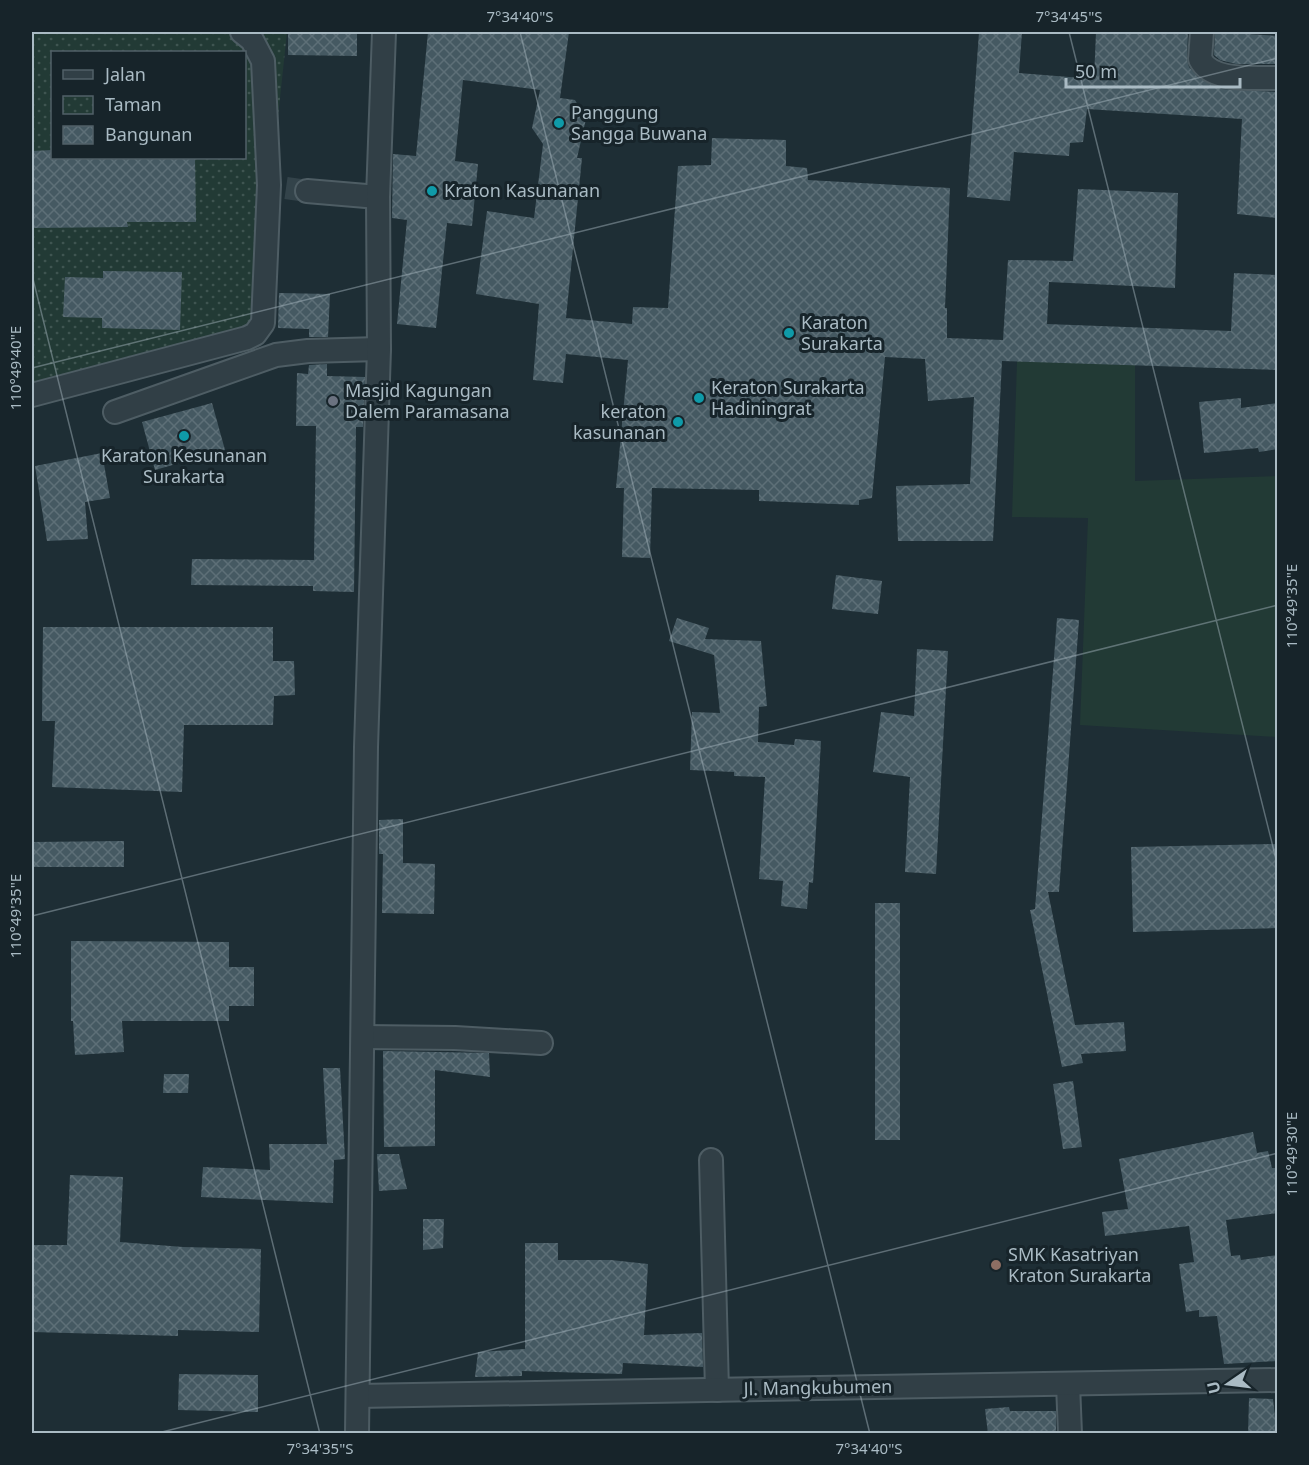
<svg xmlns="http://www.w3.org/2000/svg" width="1309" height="1465" font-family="'Noto Sans',sans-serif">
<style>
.grass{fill:#223a35}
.park{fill:url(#park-dots);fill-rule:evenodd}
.building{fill:url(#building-cross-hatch)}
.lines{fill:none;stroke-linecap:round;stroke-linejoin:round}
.minor-tunnel{stroke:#33434a;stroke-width:22;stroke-dasharray:22 11;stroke-linecap:butt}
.minor-casing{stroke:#4e5d64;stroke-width:26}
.minor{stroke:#313f46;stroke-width:22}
.ticks{fill:none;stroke:#aabbc4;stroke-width:1.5;stroke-opacity:0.45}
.culture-dot{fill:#0f9aa8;stroke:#17242a;stroke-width:2}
.worship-dot{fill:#6b7280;stroke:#17242a;stroke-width:2}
.education-dot{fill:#8d6e63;stroke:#17242a;stroke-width:2}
.labels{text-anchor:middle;stroke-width:6;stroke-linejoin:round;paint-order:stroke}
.poi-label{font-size:18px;fill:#aabbc4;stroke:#17242a;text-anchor:start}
.street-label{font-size:18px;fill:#aabbc4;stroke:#17242a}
.neatline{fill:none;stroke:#aabbc4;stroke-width:2}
.ticks-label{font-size:15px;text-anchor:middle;fill:#aabbc4}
</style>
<defs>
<pattern id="park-dots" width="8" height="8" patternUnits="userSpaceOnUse" patternTransform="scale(1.5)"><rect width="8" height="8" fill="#223a35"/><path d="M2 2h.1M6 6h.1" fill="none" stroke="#3f5551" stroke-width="1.8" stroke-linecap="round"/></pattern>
<pattern id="building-cross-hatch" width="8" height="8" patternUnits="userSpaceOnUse" patternTransform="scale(1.5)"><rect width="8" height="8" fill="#455962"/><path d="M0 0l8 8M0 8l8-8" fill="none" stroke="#5d6f77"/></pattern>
</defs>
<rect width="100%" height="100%" fill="#1e2e35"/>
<path class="grass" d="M 1017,361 L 1135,365 L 1135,481 L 1277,476 L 1277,737 L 1080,725 L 1088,518 L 1012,517 Z"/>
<path class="park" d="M 32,32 L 287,32 L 255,334 L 32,403 ZM 52,52 L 244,52 L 244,158 L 52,158 Z"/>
<g class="building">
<path d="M 288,32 L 357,32 L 357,56 L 288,55 Z"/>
<path d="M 428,32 L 569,32 L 560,98 L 575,100 L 586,119 L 577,158 L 582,158 L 566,318 L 632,324 L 633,307 L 668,308 L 678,166 L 711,165 L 712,138 L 786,140 L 786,166 L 807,168 L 808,180 L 950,188 L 945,308 L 947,308 L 947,338 L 1003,340 L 1008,260 L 1073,261 L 1078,189 L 1178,193 L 1175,288 L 1049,282 L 1047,324 L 1231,331 L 1234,273 L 1278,275 L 1278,370 L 1002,361 L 993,541 L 898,541 L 896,486 L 970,484 L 974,397 L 928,401 L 925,359 L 885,357 L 872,498 L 859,500 L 859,505 L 759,501 L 759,490 L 652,488 L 650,558 L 622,557 L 624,488 L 616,488 L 628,360 L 566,354 L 563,383 L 533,380 L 539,304 L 476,294 L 487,211 L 534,218 L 543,144 L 532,128 L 540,90 L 463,80 L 455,161 L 478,164 L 472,226 L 447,223 L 436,328 L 397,324 L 407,220 L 392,218 L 393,154 L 416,156 Z"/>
<path d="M 979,32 L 1022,32 L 1019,73 L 1094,79 L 1096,32 L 1188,32 L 1187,59 L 1189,67 L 1199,78 L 1221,89 L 1278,92 L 1278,218 L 1237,214 L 1242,119 L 1087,109 L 1083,142 L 1070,143 L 1069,156 L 1014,152 L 1010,201 L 967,197 Z"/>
<path d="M 1215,32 L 1278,36 L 1278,64 L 1236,64 L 1220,60 L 1214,55 Z"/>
<path d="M 52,150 L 52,158 L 195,158 L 196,222 L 127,222 L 128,227 L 33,228 L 32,151 Z"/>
<path d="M 103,271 L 182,272 L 180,330 L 102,328 L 102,318 L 63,317 L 65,277 L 103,278 Z"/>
<path d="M 279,293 L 330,294 L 328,337 L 309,337 L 309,329 L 278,328 Z"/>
<path d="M 327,364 L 327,376 L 365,377 L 363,427 L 356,427 L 354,592 L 313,591 L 313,586 L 191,585 L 192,559 L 314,560 L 316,426 L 296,426 L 297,373 L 308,374 L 309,365 Z"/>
<path d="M 1241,398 L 1241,408 L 1278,403 L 1278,449 L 1259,452 L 1258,448 L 1204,453 L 1199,402 Z"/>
<path d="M 212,403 L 225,450 L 155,470 L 142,422 Z"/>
<path d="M 102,453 L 110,498 L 85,502 L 88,539 L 47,541 L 35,466 Z"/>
<path d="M 836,575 L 882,581 L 878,614 L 832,609 Z"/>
<path d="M 677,618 L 709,628 L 705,639 L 761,641 L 767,706 L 759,707 L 758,742 L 794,745 L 795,739 L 821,741 L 813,883 L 809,882 L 807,909 L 781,906 L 783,881 L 759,879 L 765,777 L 734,776 L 734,772 L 690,770 L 692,712 L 720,713 L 714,655 L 669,641 Z"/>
<path d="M 1057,618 L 1079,620 L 1059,892 L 1048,892 L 1075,1025 L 1124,1022 L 1126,1051 L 1081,1054 L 1083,1063 L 1062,1067 L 1030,910 L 1035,909 Z"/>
<path d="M 43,627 L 273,627 L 273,661 L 294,661 L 295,695 L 274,696 L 273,725 L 184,725 L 182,792 L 52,787 L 55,721 L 42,721 Z"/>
<path d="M 917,649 L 948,651 L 936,874 L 905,872 L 910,777 L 873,772 L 881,712 L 914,716 Z"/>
<path d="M 403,819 L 403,863 L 435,864 L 434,914 L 382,913 L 383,854 L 379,854 L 379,820 Z"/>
<path d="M 124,841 L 124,867 L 32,867 L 32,842 Z"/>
<path d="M 1278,844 L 1278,928 L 1133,932 L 1131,847 Z"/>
<rect x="875" y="903" width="25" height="237"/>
<path d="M 71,941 L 229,942 L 229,967 L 254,967 L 254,1006 L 229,1006 L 229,1021 L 122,1021 L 124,1052 L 75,1055 L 73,1021 L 71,1021 Z"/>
<path d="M 383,1051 L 489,1053 L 490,1077 L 435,1070 L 435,1146 L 384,1147 Z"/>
<path d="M 323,1068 L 340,1068 L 345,1159 L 334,1160 L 333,1203 L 201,1197 L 203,1167 L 270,1170 L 269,1144 L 327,1144 Z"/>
<path d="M 164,1074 L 189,1074 L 188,1093 L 163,1093 Z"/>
<path d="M 1073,1081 L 1082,1147 L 1063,1149 L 1053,1084 Z"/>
<path d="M 1253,1132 L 1257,1153 L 1268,1151 L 1272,1168 L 1278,1168 L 1278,1213 L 1226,1220 L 1231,1256 L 1240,1255 L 1241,1260 L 1278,1255 L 1278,1361 L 1224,1364 L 1217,1316 L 1199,1317 L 1199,1310 L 1186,1312 L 1179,1264 L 1194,1262 L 1189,1226 L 1105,1236 L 1102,1212 L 1128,1209 L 1119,1159 Z"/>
<path d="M 377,1154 L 399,1154 L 407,1189 L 379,1191 Z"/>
<path d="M 70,1175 L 123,1177 L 120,1242 L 183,1247 L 261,1249 L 259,1332 L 178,1330 L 178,1336 L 32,1332 L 32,1245 L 67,1245 Z"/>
<path d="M 423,1219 L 444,1219 L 443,1248 L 423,1250 Z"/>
<path d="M 525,1243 L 558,1243 L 558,1260 L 611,1260 L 648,1264 L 644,1335 L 702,1333 L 703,1367 L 623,1363 L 622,1374 L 522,1371 L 522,1376 L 475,1377 L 478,1352 L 525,1349 Z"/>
<path d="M 179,1374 L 258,1375 L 258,1412 L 178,1410 Z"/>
<path d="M 1249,1398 L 1273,1399 L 1277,1434 L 1248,1434 Z"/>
<path d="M 1009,1407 L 1010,1411 L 1056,1411 L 1056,1434 L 988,1434 L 985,1409 Z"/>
</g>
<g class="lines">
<path class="minor-tunnel" d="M 286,188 L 307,191"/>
<g class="minor-casing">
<g id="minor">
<path d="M 1202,32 L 1200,59 C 1212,83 1255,77 1278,78"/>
<path d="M 307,191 L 378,197"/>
<path d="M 32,395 L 247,338 L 255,334 L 263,323 L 269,185 L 263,61 L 252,40 L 242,32"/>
<path d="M 115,412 L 276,355 L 308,351 L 379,349"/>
<path d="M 363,1037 L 455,1038 L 541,1043"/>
<path d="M 711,1160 L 717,1390"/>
<path d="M 1068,1384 L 1070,1434"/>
<path d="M 358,1396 L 1278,1380"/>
<path d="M 357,1434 L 366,747 L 379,349 L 378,197 L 384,32"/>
</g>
</g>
<use href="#minor" class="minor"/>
</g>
<path class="ticks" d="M 520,32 L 870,1434M 1069,32 L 1278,867M 32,275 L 320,1434M 32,368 L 1278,58M 32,916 L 1278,605M 154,1434 L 1278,1153"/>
<g class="culture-dot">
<circle cx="559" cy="123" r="6"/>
<circle cx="432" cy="191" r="6"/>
<circle cx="789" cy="333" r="6"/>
<circle cx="699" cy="398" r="6"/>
<circle cx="678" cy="422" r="6"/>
<circle cx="184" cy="436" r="6"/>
</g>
<circle class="worship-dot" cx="333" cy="401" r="6"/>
<circle class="education-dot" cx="996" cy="1265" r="6"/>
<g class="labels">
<g class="poi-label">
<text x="571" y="119">Panggung<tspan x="571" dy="21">Sangga Buwana</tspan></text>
<text x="444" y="197">Kraton Kasunanan</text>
<text x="801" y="329">Karaton<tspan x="801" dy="21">Surakarta</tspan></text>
<text x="711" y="394">Keraton Surakarta<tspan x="711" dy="21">Hadiningrat</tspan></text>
<text x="345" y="397">Masjid Kagungan<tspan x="345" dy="21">Dalem Paramasana</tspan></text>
<text x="666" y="418" text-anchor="end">keraton<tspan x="666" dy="21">kasunanan</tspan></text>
<text x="184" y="462" text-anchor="middle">Karaton Kesunanan<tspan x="184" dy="21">Surakarta</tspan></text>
<text x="1008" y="1261">SMK Kasatriyan<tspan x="1008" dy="21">Kraton Surakarta</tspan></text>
</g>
<g class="street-label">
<text transform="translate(818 1388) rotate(-1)" y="6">Jl. Mangkubumen</text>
</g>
</g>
<rect width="1309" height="1465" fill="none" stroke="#17242a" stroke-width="66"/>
<rect x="51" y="51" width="195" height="108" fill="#17242a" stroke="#526068" stroke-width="1.5"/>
<rect x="63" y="70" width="30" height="9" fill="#313f46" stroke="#526068" stroke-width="1.5"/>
<text x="105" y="81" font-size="18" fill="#aabbc4">Jalan</text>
<rect x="63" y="96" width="30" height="18" fill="url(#park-dots)" stroke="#526068" stroke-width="1.5"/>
<text x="105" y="111" font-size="18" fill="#aabbc4">Taman</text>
<rect x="63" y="126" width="30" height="18" fill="url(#building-cross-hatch)" stroke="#526068" stroke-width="1.5"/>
<text x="105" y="141" font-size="18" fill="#aabbc4">Bangunan</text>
<g transform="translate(1228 1384) rotate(256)" stroke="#17242a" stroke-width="4.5" paint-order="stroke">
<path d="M0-4.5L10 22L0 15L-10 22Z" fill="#aabbc4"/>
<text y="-9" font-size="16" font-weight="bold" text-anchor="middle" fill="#aabbc4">U</text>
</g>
<path d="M1066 78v9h174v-9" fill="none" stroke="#aabbc4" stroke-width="3"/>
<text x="1075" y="78" font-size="18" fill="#aabbc4" stroke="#17242a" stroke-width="4.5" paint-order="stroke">50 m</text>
<rect x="33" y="33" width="1243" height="1399" class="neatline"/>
<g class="ticks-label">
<text x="520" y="22">7°34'40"S</text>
<text x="1069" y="22">7°34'45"S</text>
<text transform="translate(16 368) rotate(-90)" y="5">110°49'40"E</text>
<text transform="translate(1292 606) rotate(-90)" y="5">110°49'35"E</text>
<text transform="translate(16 916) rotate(-90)" y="5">110°49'35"E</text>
<text transform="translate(1292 1154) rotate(-90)" y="5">110°49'30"E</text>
<text x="320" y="1454">7°34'35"S</text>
<text x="869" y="1454">7°34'40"S</text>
</g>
</svg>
